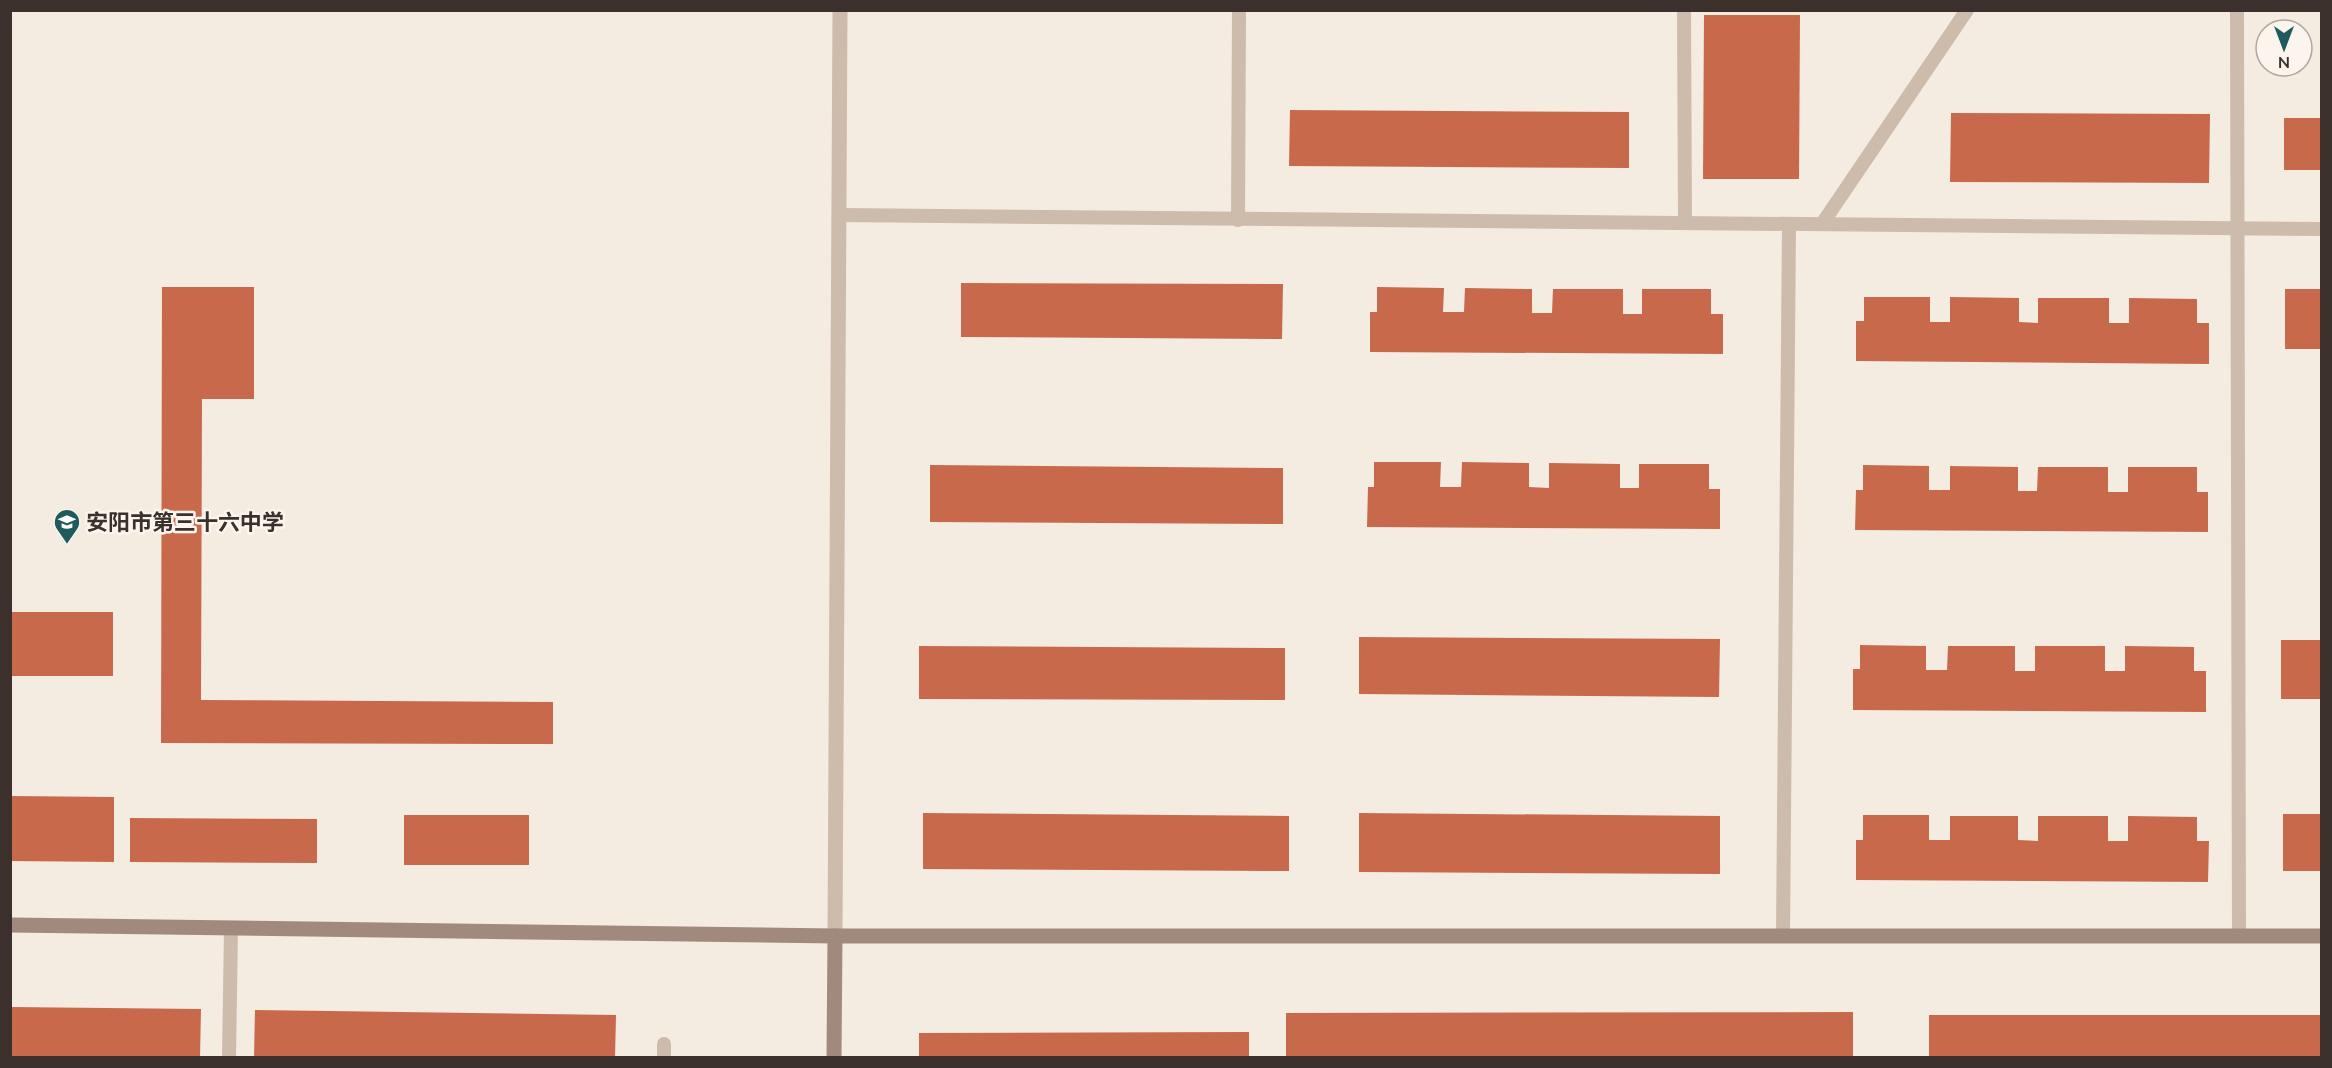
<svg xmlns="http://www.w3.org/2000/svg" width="2332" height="1068" font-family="Mulish,'Noto Sans SC',sans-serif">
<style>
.building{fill:#c8694b}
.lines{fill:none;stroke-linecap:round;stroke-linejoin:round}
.lane{stroke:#cdbbac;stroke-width:14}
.street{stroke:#cdbbac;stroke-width:15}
.secondary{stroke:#a18a7d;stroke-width:15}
.labels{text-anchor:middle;stroke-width:5;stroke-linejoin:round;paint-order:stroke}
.poi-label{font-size:22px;font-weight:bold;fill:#3b302b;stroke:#fbf5ee;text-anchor:start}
</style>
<rect width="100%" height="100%" fill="#f4ebe1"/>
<g class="building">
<path d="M 1704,15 L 1800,15 L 1799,179 L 1703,179 Z"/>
<path d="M 1290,110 L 1629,112 L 1629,168 L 1289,166 Z"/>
<path d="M 1951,113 L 2210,114 L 2209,183 L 1950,182 Z"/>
<rect x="2284" y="118" width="38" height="52"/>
<path d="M 961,283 L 1283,284 L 1282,339 L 961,337 Z"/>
<path d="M 162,287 L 254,287 L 254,399 L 202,399 L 201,700 L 553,702 L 553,744 L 161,743 Z"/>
<path d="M 1377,287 L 1444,288 L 1443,312 L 1464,312 L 1465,288 L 1532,289 L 1532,313 L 1552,313 L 1553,289 L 1623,289 L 1623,314 L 1642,314 L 1642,289 L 1711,289 L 1711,314 L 1723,314 L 1723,354 L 1370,352 L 1370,312 L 1377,312 Z"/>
<rect x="2285" y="289" width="37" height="60"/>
<path d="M 1864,297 L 1930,297 L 1930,322 L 1950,322 L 1950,297 L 2019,298 L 2019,322 L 2038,323 L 2038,298 L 2109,298 L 2109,323 L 2129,323 L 2129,298 L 2197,299 L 2197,323 L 2209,323 L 2209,364 L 1856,361 L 1856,321 L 1864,321 Z"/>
<path d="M 1374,462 L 1441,462 L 1440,487 L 1461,487 L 1462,462 L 1529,463 L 1529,487 L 1549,488 L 1549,463 L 1620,464 L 1620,488 L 1639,488 L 1639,464 L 1709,464 L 1709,489 L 1720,489 L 1720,529 L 1367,527 L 1368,487 L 1374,487 Z"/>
<path d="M 930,465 L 1283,468 L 1283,524 L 930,522 Z"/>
<path d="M 1863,465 L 1929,466 L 1929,490 L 1950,490 L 1950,466 L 2018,467 L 2018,491 L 2037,491 L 2038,467 L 2108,467 L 2108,492 L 2128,492 L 2128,467 L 2197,467 L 2197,492 L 2208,492 L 2208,532 L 1855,530 L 1856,490 L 1863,490 Z"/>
<rect x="10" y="612" width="103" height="64"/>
<path d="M 1359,637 L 1720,639 L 1719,697 L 1359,694 Z"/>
<rect x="2281" y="640" width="41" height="59"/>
<path d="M 1860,645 L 1926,646 L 1926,670 L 1947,670 L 1948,646 L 2015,646 L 2015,671 L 2035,671 L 2035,646 L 2105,646 L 2105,671 L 2125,671 L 2125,646 L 2194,647 L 2194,671 L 2206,671 L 2206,712 L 1853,710 L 1853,669 L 1860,669 Z"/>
<path d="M 919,646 L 1285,648 L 1285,700 L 919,699 Z"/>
<path d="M 10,796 L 114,797 L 114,862 L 10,861 Z"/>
<path d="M 923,813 L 1289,816 L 1289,871 L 923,869 Z"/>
<path d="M 1359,813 L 1720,816 L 1720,874 L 1359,872 Z"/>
<rect x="2283" y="814" width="39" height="57"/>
<rect x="404" y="815" width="125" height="50"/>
<path d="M 1863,815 L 1929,815 L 1929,840 L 1950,840 L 1950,816 L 2018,816 L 2018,840 L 2038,841 L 2038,816 L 2108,816 L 2108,841 L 2128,841 L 2128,816 L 2197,817 L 2197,841 L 2209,841 L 2208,882 L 1856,880 L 1856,840 L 1863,840 Z"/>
<path d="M 130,818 L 317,819 L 317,863 L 130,862 Z"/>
<path d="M 10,1007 L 201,1009 L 200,1058 L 10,1058 Z"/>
<path d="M 255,1010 L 616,1015 L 615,1058 L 254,1058 Z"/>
<path d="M 1853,1012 L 1853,1058 L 1286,1058 L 1286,1013 Z"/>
<rect x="1929" y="1015" width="393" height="43"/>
<path d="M 1249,1032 L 1249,1058 L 919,1058 L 919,1033 Z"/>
</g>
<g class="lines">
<g class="lane">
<path d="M 1684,10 L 1685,223"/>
<path d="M 2237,10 L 2239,936"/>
<path d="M 839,215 L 2322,229"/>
<path d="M 1238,220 L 1239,10"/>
<path d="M 1822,224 L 1967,10"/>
<path d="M 1783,936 L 1789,224"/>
<path d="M 664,1044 L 664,1058"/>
<path d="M 229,1058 L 231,928"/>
</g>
<path class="street" d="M 835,936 L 840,10"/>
<g class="secondary">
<path d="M 10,925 L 835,936 L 2322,936"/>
<path d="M 834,1058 L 835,936"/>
</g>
</g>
<defs>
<g id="school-pin" transform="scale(1.35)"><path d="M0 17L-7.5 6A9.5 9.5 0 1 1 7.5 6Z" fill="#1f5a5e" stroke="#fbf5ee"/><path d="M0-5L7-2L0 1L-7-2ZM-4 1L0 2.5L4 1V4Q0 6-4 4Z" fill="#fff"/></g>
</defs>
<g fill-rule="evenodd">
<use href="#school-pin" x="67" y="522"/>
</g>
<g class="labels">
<g class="poi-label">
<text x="86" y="530">安阳市第三十六中学</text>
</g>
</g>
<rect width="2332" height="1068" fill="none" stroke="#3b302b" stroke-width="24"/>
<g transform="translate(2284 48) rotate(180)"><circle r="28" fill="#fbf5ee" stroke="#aea6a0" stroke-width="1.5"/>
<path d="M0-4.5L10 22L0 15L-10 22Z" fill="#1f5a5e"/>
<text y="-9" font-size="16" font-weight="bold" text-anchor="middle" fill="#3b302b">N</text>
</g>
</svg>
